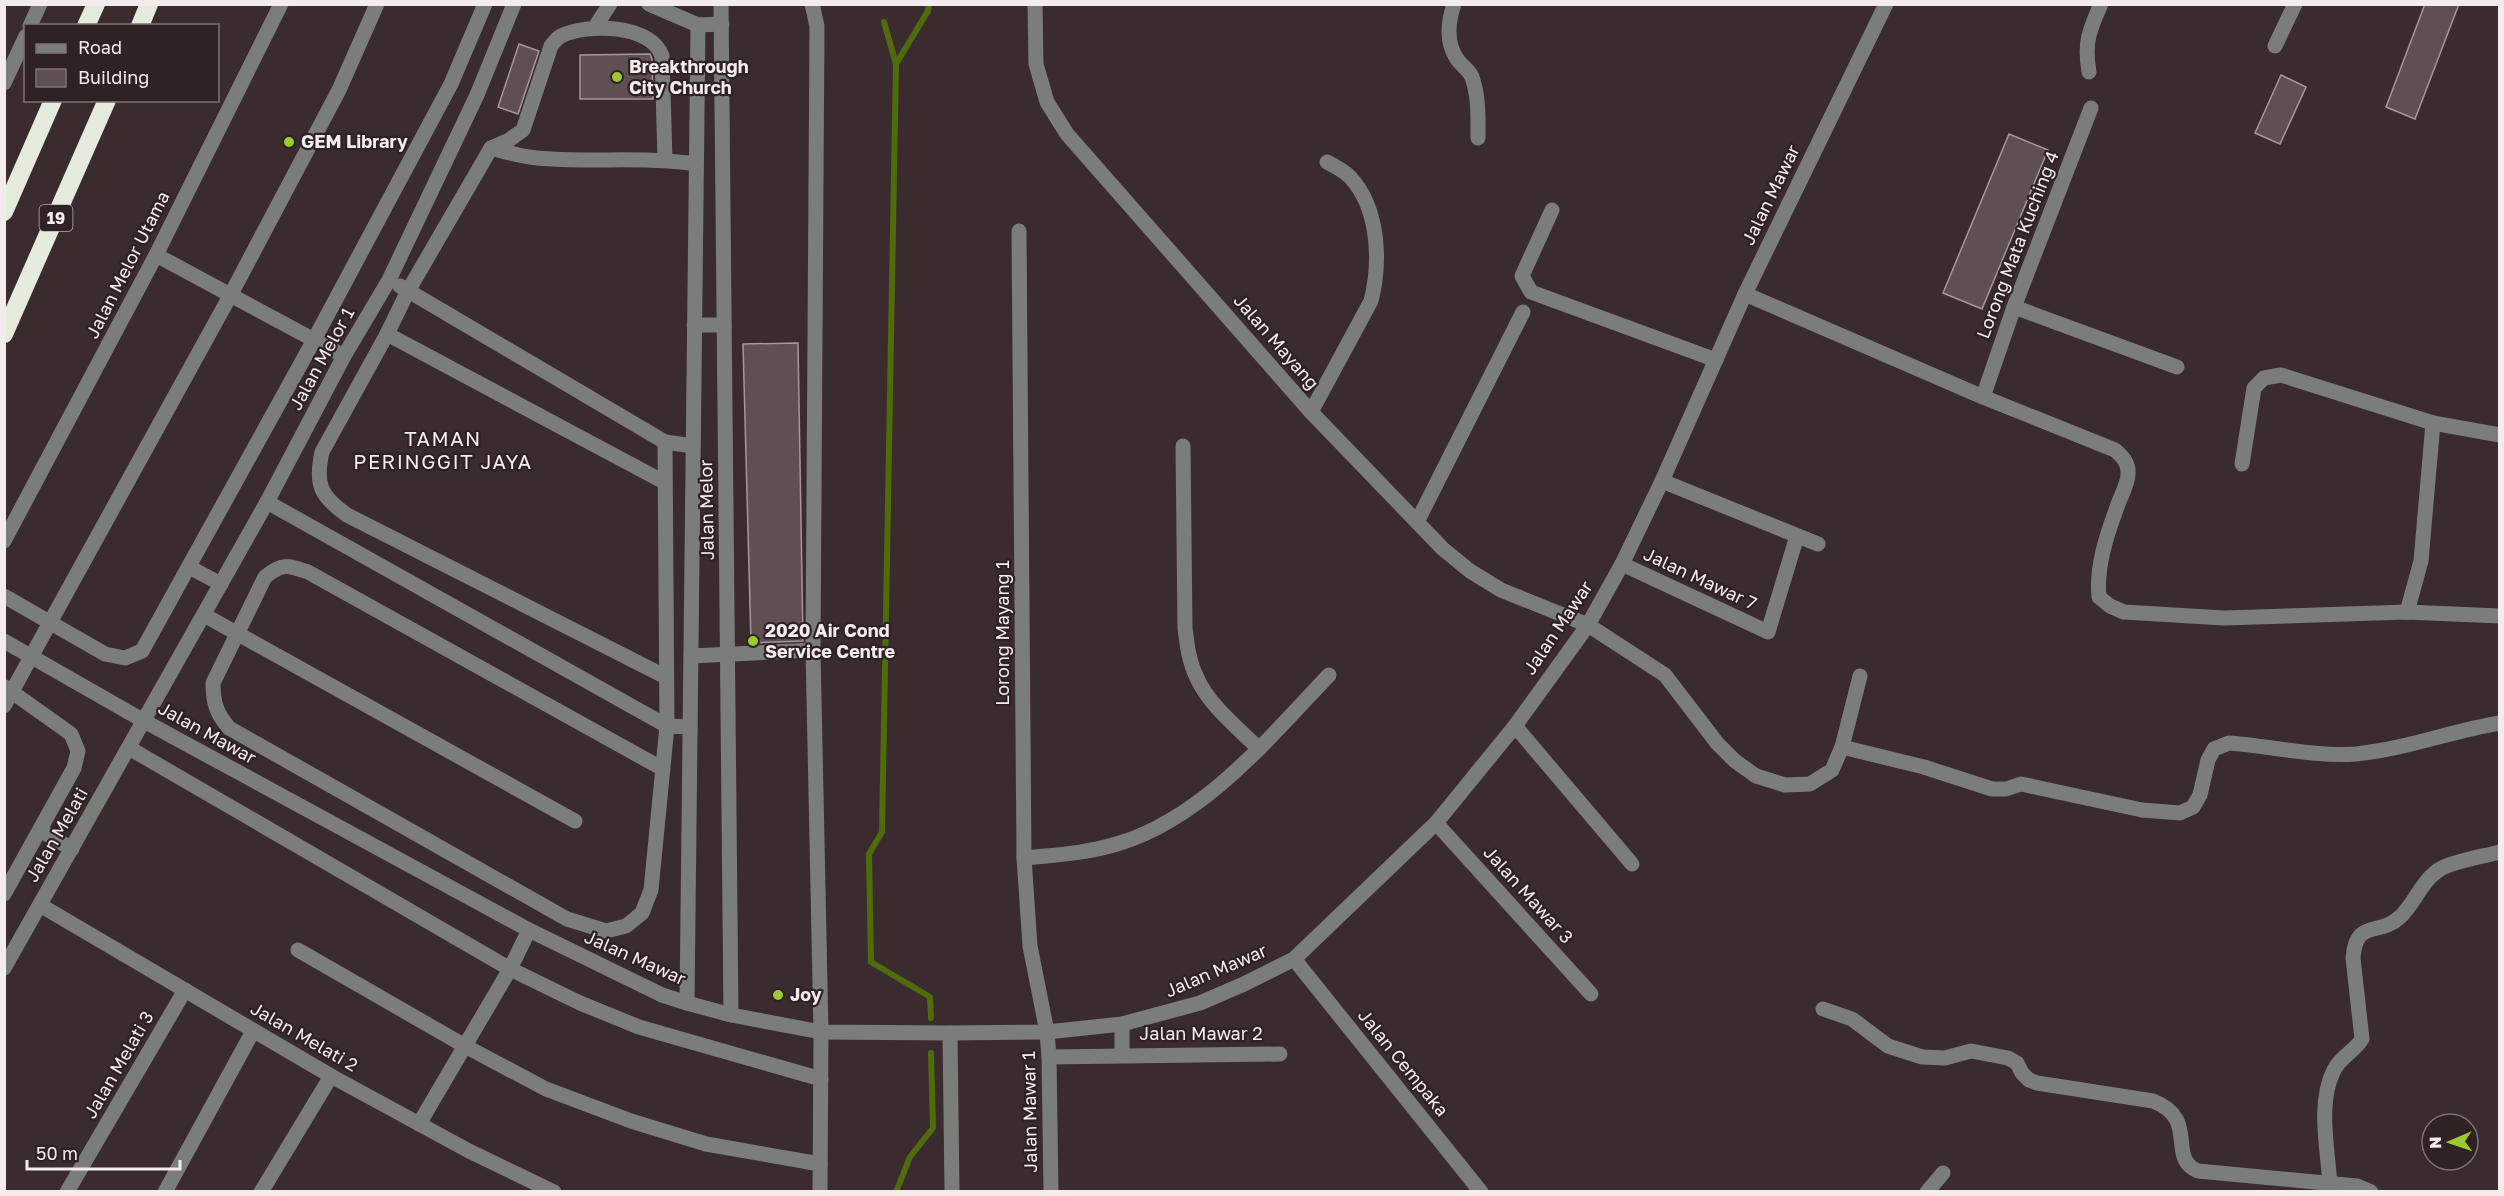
<svg xmlns="http://www.w3.org/2000/svg" width="2504" height="1196" font-family="'Golos Text',sans-serif">
<style>
.lines{fill:none;stroke-linecap:round;stroke-linejoin:round}
.stream{stroke:#506b0b;stroke-width:6}
.building{fill:#5e4f53;stroke:#a7969a;stroke-width:1.5}
.minor{stroke:#7b7d78;stroke-width:15}
.highway{stroke:#e5ebdc;stroke-width:18}
.poi-dot{fill:#9cca31;stroke:#2e2225;stroke-width:2}
.labels{text-anchor:middle;stroke-width:4.5;stroke-linejoin:round;paint-order:stroke}
.shield{fill:#2e2225;stroke:#b9afb1;stroke-width:1.5}
.shield-label{font-size:16px;font-weight:bold;fill:#f4ebed}
.poi-label{font-size:18px;font-weight:bold;fill:#f4ebed;stroke:#2e2225;text-anchor:start}
.street-label{font-size:18px;fill:#f4ebed;stroke:#2e2225}
.neighbourhood-label{font-size:20px;letter-spacing:1.5px;fill:#f4ebed;stroke:#2e2225}
</style>
<rect width="100%" height="100%" fill="#392b2e"/>
<g class="lines">
<g class="stream">
<path d="M 929,4 L 928,11 L 896,64 L 882,832 L 869,854 L 871,962 L 930,997 L 931,1018"/>
<path d="M 884,22 L 896,64"/>
<path d="M 896,1192 L 910,1157 L 933,1128 L 931,1053"/>
</g>
</g>
<g class="building">
<path d="M 2425,4 L 2459,4 L 2415,119 L 2386,107 Z"/>
<path d="M 519,44 L 539,51 L 518,114 L 498,107 Z"/>
<path d="M 650,54 L 652,59 L 653,99 L 580,99 L 580,55 Z"/>
<path d="M 2281,75 L 2306,87 L 2280,144 L 2255,133 Z"/>
<path d="M 2009,134 L 2048,150 L 1982,309 L 1943,293 Z"/>
<path d="M 798,343 L 803,641 L 751,643 L 743,344 Z"/>
</g>
<g class="lines">
<g class="minor">
<path d="M 649,4 L 698,25 L 722,24"/>
<path d="M 721,4 L 731,1015"/>
<path d="M 812,4 L 817,26 L 813,650 L 821,1032 L 820,1192"/>
<path d="M 1035,4 L 1036,64 L 1047,102 L 1067,134 L 1311,412 L 1443,549 L 1470,571 L 1501,590 L 1588,625 L 1665,675 L 1717,743 L 1735,761 L 1756,776 L 1785,785 L 1810,784 L 1832,770 L 1842,747 L 1860,676"/>
<path d="M 1454,4 C 1448,22 1446,43 1457,59 C 1462,66 1469,70 1472,77 C 1479,97 1478,118 1478,138"/>
<path d="M 30,26 L 40,4"/>
<path d="M 595,27 L 610,4"/>
<path d="M 2275,46 L 2295,4"/>
<path d="M 2089,72 C 2084,43 2089,31 2101,4"/>
<path d="M 4,83 L 26,36"/>
<path d="M 491,148 C 506,152 522,157 537,158 C 590,163 643,156 696,164"/>
<path d="M 665,159 L 662,56 C 651,24 587,23 561,36 C 557,38 554,42 551,46 L 523,130 L 509,140 L 491,148 L 408,291 L 387,334 L 322,452 C 315,484 320,496 347,515 L 666,677"/>
<path d="M 1552,210 L 1522,276 L 1531,292 L 1716,360"/>
<path d="M 1019,231 L 1024,858 L 1030,946 L 1047,1032 L 1049,1057 L 1051,1192"/>
<path d="M 156,255 L 344,356"/>
<path d="M 400,286 L 665,442 L 693,446"/>
<path d="M 1745,294 L 1983,397 L 2115,450 C 2122,456 2129,463 2128,474 C 2128,485 2119,499 2116,510 C 2106,537 2096,568 2099,597 L 2110,606 L 2124,612 L 2224,618 L 2407,612 L 2500,616"/>
<path d="M 2014,307 L 2177,367"/>
<path d="M 694,325 L 724,325"/>
<path d="M 387,334 L 664,482"/>
<path d="M 1983,397 L 2014,307 L 2091,108"/>
<path d="M 1311,412 L 1371,301 C 1381,262 1379,208 1350,177 C 1344,171 1335,166 1327,162"/>
<path d="M 1183,446 L 1185,628 C 1187,645 1189,662 1197,678 C 1209,705 1238,728 1259,749"/>
<path d="M 2242,464 L 2254,388 L 2264,378 L 2281,375 L 2433,423 L 2500,435"/>
<path d="M 1662,481 L 1818,544"/>
<path d="M 267,502 L 667,726 L 690,727"/>
<path d="M 1417,522 L 1523,312"/>
<path d="M 4,541 L 156,255 L 281,4"/>
<path d="M 1622,564 L 1768,632 L 1797,536"/>
<path d="M 189,567 L 221,584"/>
<path d="M 4,596 L 105,654 L 125,658 L 142,651 L 314,340 L 451,84 L 485,4"/>
<path d="M 2407,612 L 2421,561 L 2433,423"/>
<path d="M 204,615 L 575,821"/>
<path d="M 4,641 L 144,721 L 529,930 L 662,995 L 687,1003 L 731,1015 L 821,1032 L 950,1033 L 1047,1032 L 1122,1024 L 1200,1003 L 1244,984 L 1294,959 L 1436,823 L 1515,726 L 1588,625 L 1622,564 L 1662,481 L 1745,294 L 1886,4"/>
<path d="M 691,656 L 813,650"/>
<path d="M 4,706 L 230,296 L 339,90 L 377,4"/>
<path d="M 1515,726 L 1632,864"/>
<path d="M 1842,747 L 1924,767 L 1992,789 L 2006,789 L 2021,784 L 2142,810 L 2180,813 L 2193,807 L 2200,795 L 2208,760 L 2214,749 L 2229,743 C 2270,746 2315,757 2356,754 C 2406,749 2451,731 2500,723"/>
<path d="M 129,748 L 510,969 L 580,1003 L 639,1027 L 821,1079"/>
<path d="M 663,769 L 308,572 C 287,565 282,563 265,577 L 213,683 C 213,702 216,713 229,728 L 567,919 L 606,931 L 626,926 L 642,913 L 651,890 L 667,726 L 665,442"/>
<path d="M 1436,823 L 1591,994"/>
<path d="M 40,830 L 72,849"/>
<path d="M 1024,858 C 1056,855 1089,853 1120,843 C 1204,817 1270,737 1329,675"/>
<path d="M 4,894 L 74,768 L 78,751 L 71,734 L 5,687"/>
<path d="M 40,905 L 331,1076 L 469,1151 L 554,1192"/>
<path d="M 298,950 L 465,1046 L 546,1089 L 631,1121 L 706,1144 L 820,1164"/>
<path d="M 1294,959 L 1481,1192"/>
<path d="M 4,968 L 267,502 L 344,356 L 389,280 L 477,95 L 514,4"/>
<path d="M 687,1003 L 698,25"/>
<path d="M 1823,1009 L 1852,1019 L 1888,1046 L 1922,1057 L 1945,1058 L 1971,1051 L 2008,1058 L 2017,1063 L 2022,1073 L 2029,1080 L 2037,1083 L 2153,1101 C 2200,1119 2166,1158 2198,1171 L 2357,1186 L 2371,1192"/>
<path d="M 1122,1024 L 1122,1054"/>
<path d="M 950,1033 L 952,1192"/>
<path d="M 1049,1057 L 1280,1054"/>
<path d="M 419,1124 L 510,969 L 529,930"/>
<path d="M 2330,1185 C 2328,1150 2317,1103 2334,1070 C 2340,1057 2355,1051 2362,1039 L 2353,958 C 2356,918 2379,937 2400,917 C 2415,903 2423,878 2442,868 C 2459,860 2481,857 2500,852"/>
<path d="M 67,1192 L 185,990"/>
<path d="M 165,1192 L 253,1031"/>
<path d="M 261,1192 L 331,1076"/>
<path d="M 1927,1192 L 1943,1173"/>
</g>
<g class="highway">
<path d="M 86,26 L 96,4"/>
<path d="M 140,26 L 149,4"/>
<path d="M 4,212 L 53,100"/>
<path d="M 4,334 L 107,100"/>
</g>
</g>
<g class="poi-dot">
<circle cx="617" cy="77" r="6"/>
<circle cx="289" cy="142" r="6"/>
<circle cx="753" cy="641" r="6"/>
<circle cx="778" cy="995" r="6"/>
</g>
<g class="labels">
<rect class="shield" x="39.5" y="205" width="33" height="26" rx="4.5"/>
<g class="shield-label">
<text x="56" y="224">19</text>
</g>
<g class="poi-label">
<text x="629" y="73">Breakthrough<tspan x="629" dy="21">City Church</tspan></text>
<text x="301" y="148">GEM Library</text>
<text x="765" y="637">2020 Air Cond<tspan x="765" dy="21">Service Centre</tspan></text>
<text x="790" y="1001">Joy</text>
</g>
<g class="street-label">
<text transform="translate(1771 195) rotate(-64)" y="6">Jalan Mawar</text>
<text transform="translate(2018 245) rotate(-69)" y="6">Lorong Mata Kuching 4</text>
<text transform="translate(128 265) rotate(-63)" y="6">Jalan Melor Utama</text>
<text transform="translate(1276 342) rotate(49)" y="6">Jalan Mayang</text>
<text transform="translate(322 359) rotate(-61)" y="6">Jalan Melor 1</text>
<text transform="translate(707 510) rotate(-91)" y="6">Jalan Melor</text>
<text transform="translate(1700 579) rotate(25)" y="6">Jalan Mawar 7</text>
<text transform="translate(1558 628) rotate(-56)" y="6">Jalan Mawar</text>
<text transform="translate(1003 633) rotate(-90)" y="6">Lorong Mayang 1</text>
<text transform="translate(207 733) rotate(29)" y="6">Jalan Mawar</text>
<text transform="translate(57 835) rotate(-60)" y="6">Jalan Melati</text>
<text transform="translate(1528 895) rotate(48)" y="6">Jalan Mawar 3</text>
<text transform="translate(635 958) rotate(24)" y="6">Jalan Mawar</text>
<text transform="translate(1216 971) rotate(-23)" y="6">Jalan Mawar</text>
<text x="1201" y="1040">Jalan Mawar 2</text>
<text transform="translate(304 1037) rotate(30)" y="6">Jalan Melati 2</text>
<text transform="translate(1403 1063) rotate(51)" y="6">Jalan Cempaka</text>
<text transform="translate(119 1065) rotate(-60)" y="6">Jalan Melati 3</text>
<text transform="translate(1030 1112) rotate(-91)" y="6">Jalan Mawar 1</text>
</g>
<g class="neighbourhood-label">
<text x="443" y="446">TAMAN<tspan x="443" dy="23">PERINGGIT JAYA</tspan></text>
</g>
</g>
<rect width="2504" height="1196" fill="none" stroke="#f4ebed" stroke-width="12"/>
<rect x="24" y="24" width="195" height="78" fill="#2e2225" stroke="#7d7275" stroke-width="1.5"/>
<rect x="36" y="44" width="30" height="9" fill="#7b7d78" stroke="#7d7275" stroke-width="1.5"/>
<text x="78" y="54" font-size="18" fill="#f4ebed">Road</text>
<rect x="36" y="69" width="30" height="18" fill="#5e4f53" stroke="#7d7275" stroke-width="1.5"/>
<text x="78" y="84" font-size="18" fill="#f4ebed">Building</text>
<g transform="translate(2450 1142) rotate(268)"><circle r="28" fill="#2e2225" stroke="#7d7275" stroke-width="1.5"/>
<path d="M0-4.5L10 22L0 15L-10 22Z" fill="#9cca31"/>
<text y="-9" font-size="16" font-weight="bold" text-anchor="middle" fill="#f4ebed">N</text>
</g>
<path d="M27 1160v9h153v-9" fill="none" stroke="#f4ebed" stroke-width="3"/>
<text x="36" y="1160" font-size="18" fill="#f4ebed" stroke="#2e2225" stroke-width="4.5" paint-order="stroke">50 m</text>
</svg>
